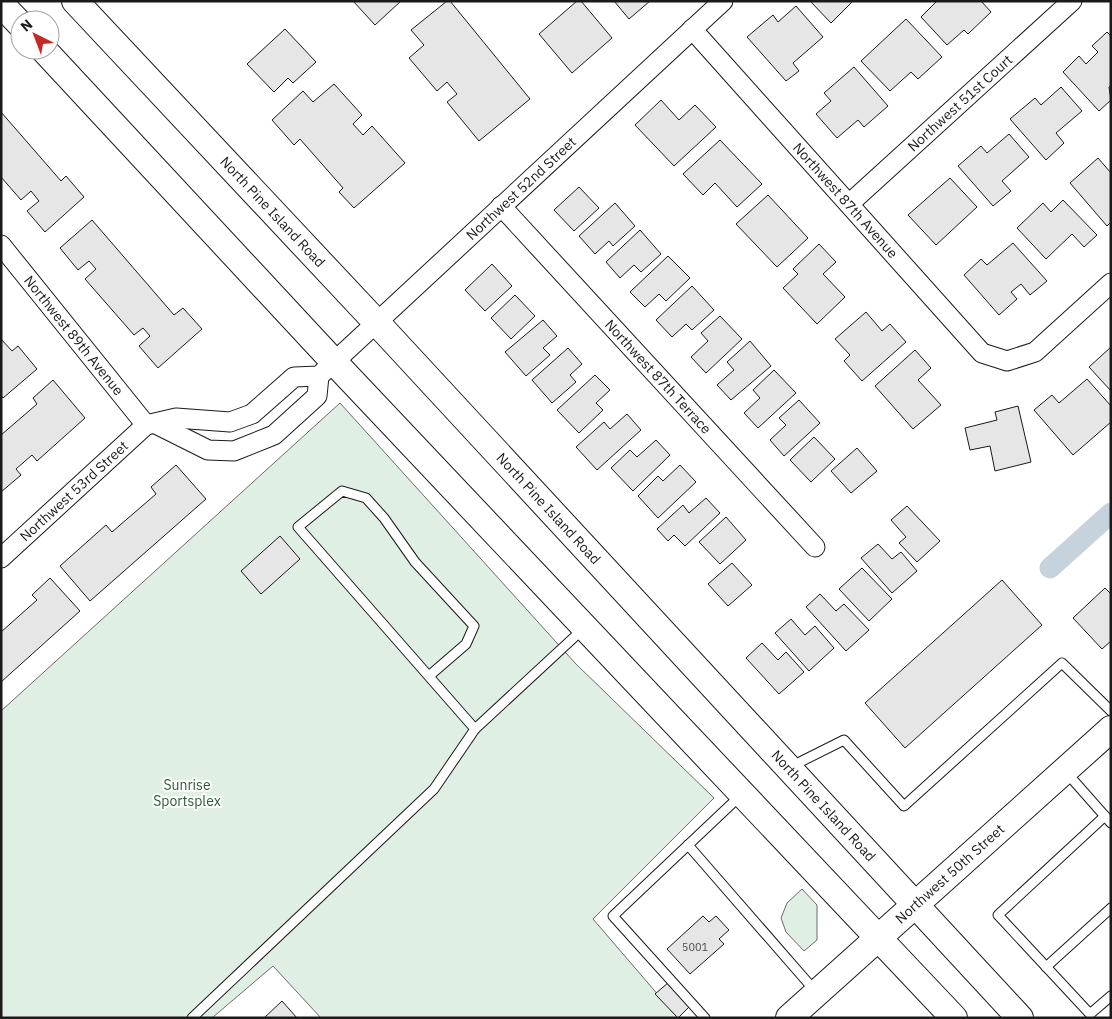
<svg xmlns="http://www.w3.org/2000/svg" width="1112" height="1019" font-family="'IBM Plex Sans',sans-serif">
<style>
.green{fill:#e0efe3;stroke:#6a6a6a}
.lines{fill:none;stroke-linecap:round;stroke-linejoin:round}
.canal{stroke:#c6d2dc;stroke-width:21}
.building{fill:#e6e6e6;stroke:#1a1a1a}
.lane-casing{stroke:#1a1a1a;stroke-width:11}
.street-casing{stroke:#1a1a1a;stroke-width:21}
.secondary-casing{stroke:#1a1a1a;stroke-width:28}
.lane{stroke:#fff;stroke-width:9}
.street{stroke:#fff;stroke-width:19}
.secondary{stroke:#fff;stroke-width:26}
.labels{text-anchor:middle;stroke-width:4;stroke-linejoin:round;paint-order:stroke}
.number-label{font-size:11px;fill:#4d4d4d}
.street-label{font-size:14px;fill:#1a1a1a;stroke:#fff}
.park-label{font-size:14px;fill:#2b5a34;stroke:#fff}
</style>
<rect width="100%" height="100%" fill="#fff"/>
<g class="green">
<path d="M 340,403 L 575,663 L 714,798 L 593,919 L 678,1018 L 321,1018 L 273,966 L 212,1018 L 1,1018 L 1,711 Z"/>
<path d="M 802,889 L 817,905 L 817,940 L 804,951 L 786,932 L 781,918 L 787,903 Z"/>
</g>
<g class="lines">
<path class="canal" d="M 1050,568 L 1111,513"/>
</g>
<g class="building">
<path d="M 353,1 L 401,1 L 375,25 Z"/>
<path d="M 447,1 L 450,1 L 530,99 L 479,141 L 447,102 L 457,94 L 447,82 L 437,91 L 409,58 L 424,45 L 411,30 Z"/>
<path d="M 577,1 L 581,1 L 612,38 L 572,73 L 539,34 Z"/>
<path d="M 614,1 L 650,1 L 629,19 Z"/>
<path d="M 810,1 L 853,1 L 831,23 Z"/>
<path d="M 937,1 L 981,1 L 991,12 L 968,34 L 964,30 L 947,45 L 921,17 Z"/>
<path d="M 796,6 L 823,37 L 793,63 L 799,71 L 786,81 L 747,37 L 773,15 L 778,22 Z"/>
<path d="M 906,19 L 942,57 L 918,79 L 911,72 L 890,91 L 861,61 Z"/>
<path d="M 285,29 L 316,62 L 293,83 L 288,78 L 274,92 L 247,64 Z"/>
<path d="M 1107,32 L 1111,36 L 1111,85 L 1109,87 L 1111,100 L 1099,111 L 1063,72 L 1079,56 L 1086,64 L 1098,52 L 1092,46 Z"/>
<path d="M 854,67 L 888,106 L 864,127 L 858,120 L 837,138 L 816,114 L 831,101 L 824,93 Z"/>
<path d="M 334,84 L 362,115 L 353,124 L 363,135 L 372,126 L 405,163 L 354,208 L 339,192 L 343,188 L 300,139 L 294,145 L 272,120 L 303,91 L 313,102 Z"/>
<path d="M 1061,87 L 1082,111 L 1056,133 L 1064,143 L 1046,160 L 1010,119 L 1035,98 L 1041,105 Z"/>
<path d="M 661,100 L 679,120 L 695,105 L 716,127 L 674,166 L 635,125 Z"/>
<path d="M 1,112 L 61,181 L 66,176 L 84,197 L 45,232 L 27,211 L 39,201 L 31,191 L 21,200 L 1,177 Z"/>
<path d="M 1009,134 L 1029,157 L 1002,181 L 1011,191 L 993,206 L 958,166 L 981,146 L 987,153 Z"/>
<path d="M 720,140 L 762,184 L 737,207 L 715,183 L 703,195 L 683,174 Z"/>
<path d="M 1098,158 L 1111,173 L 1111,222 L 1107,226 L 1070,183 Z"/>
<path d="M 950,178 L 977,207 L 936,245 L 908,215 Z"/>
<path d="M 579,187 L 599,208 L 574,231 L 554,210 Z"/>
<path d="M 768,195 L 808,238 L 777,267 L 736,224 Z"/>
<path d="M 1063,200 L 1097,235 L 1084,247 L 1072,234 L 1046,259 L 1017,228 L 1043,203 L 1051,212 Z"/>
<path d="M 615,203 L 635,226 L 613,246 L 609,241 L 595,254 L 579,236 Z"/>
<path d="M 92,220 L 174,315 L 183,308 L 202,329 L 158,368 L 139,346 L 150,336 L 143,328 L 134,335 L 85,279 L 96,269 L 89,261 L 78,270 L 60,248 Z"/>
<path d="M 640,230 L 661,254 L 641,272 L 634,265 L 620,278 L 606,262 Z"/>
<path d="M 1013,243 L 1047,281 L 1030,295 L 1021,284 L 1011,292 L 1017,299 L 999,315 L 964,275 L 981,259 L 987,265 Z"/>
<path d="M 819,244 L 836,262 L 823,274 L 845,297 L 817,324 L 783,288 L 798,274 L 793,269 Z"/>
<path d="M 668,256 L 690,278 L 666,301 L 659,294 L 645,307 L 630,292 Z"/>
<path d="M 492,264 L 512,286 L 485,311 L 465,290 Z"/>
<path d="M 692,286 L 714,310 L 692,330 L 686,324 L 672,337 L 656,320 Z"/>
<path d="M 515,295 L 535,316 L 511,339 L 491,318 Z"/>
<path d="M 866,312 L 882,331 L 890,324 L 906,342 L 862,381 L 844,361 L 850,355 L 835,339 Z"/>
<path d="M 720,316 L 742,339 L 706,373 L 691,357 L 708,341 L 701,333 Z"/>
<path d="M 543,320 L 557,336 L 543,348 L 550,355 L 526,376 L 505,352 Z"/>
<path d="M 1,339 L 12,351 L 18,346 L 37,369 L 3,398 L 1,395 Z"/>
<path d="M 750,341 L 771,366 L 731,400 L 717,385 L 734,370 L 727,362 Z"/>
<path d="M 1111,347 L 1111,391 L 1089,367 Z"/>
<path d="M 568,348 L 582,364 L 570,375 L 576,382 L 552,403 L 532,380 Z"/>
<path d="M 915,350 L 931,368 L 918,380 L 941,405 L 913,429 L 875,386 Z"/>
<path d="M 774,370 L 796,393 L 758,428 L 744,413 L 760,398 L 753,390 Z"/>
<path d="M 595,375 L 610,390 L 596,403 L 603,410 L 579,433 L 557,410 Z"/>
<path d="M 1087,379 L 1111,406 L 1111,422 L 1073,455 L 1034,410 L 1052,395 L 1059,403 Z"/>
<path d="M 53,380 L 85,418 L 37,461 L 32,455 L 16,469 L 21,475 L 1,492 L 1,435 L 37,404 L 33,398 Z"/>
<path d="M 799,400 L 820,423 L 784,456 L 770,440 L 786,425 L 779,418 Z"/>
<path d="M 1018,406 L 1031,462 L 995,471 L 990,446 L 970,450 L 965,428 L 997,420 L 995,412 Z"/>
<path d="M 627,414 L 641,430 L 597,470 L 576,447 L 604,422 L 610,429 Z"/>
<path d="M 814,437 L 835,459 L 811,482 L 790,460 Z"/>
<path d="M 656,440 L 670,455 L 633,491 L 611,468 L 630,450 L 637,457 Z"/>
<path d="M 857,448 L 877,471 L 851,493 L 831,471 Z"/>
<path d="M 176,465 L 206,499 L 90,601 L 60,566 L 106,525 L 112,532 L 156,494 L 151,487 Z"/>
<path d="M 680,465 L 696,482 L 658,518 L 638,496 L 658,476 L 663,481 Z"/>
<path d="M 706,498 L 720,513 L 685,546 L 674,535 L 668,541 L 657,529 L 683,505 L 689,513 Z"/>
<path d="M 907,506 L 940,541 L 917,562 L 899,543 L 906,537 L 891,520 Z"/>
<path d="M 726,517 L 746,540 L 720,564 L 699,542 Z"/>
<path d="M 280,536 L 300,559 L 261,594 L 241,571 Z"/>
<path d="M 878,544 L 892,559 L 901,552 L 917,571 L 892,593 L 861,558 Z"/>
<path d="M 732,563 L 752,585 L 728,606 L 708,584 Z"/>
<path d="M 862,568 L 892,599 L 869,621 L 839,589 Z"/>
<path d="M 50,578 L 80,611 L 1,682 L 1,632 L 37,600 L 32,595 Z"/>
<path d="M 1002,580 L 1042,625 L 905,748 L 865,703 Z"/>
<path d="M 1105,588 L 1111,594 L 1111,641 L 1102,649 L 1073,618 Z"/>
<path d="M 820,594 L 836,611 L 844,604 L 869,630 L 846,651 L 806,607 Z"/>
<path d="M 791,619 L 805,635 L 815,626 L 834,648 L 809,671 L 775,633 Z"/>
<path d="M 762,643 L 778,660 L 786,652 L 804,672 L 779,694 L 746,658 Z"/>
<path d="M 703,916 L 709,922 L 716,916 L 729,930 L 719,939 L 724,944 L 690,974 L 667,949 Z"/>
<path d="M 669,982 L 690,1006 L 678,1018 L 655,994 Z"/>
<path d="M 282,1001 L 297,1018 L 264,1018 Z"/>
</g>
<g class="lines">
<g class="lane-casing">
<g id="lane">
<path d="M 429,676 L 466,644 L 474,626 L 415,562 L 384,518 L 366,498 L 342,491 L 298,527 L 475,729 L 583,629"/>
<path d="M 792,766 L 844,740 L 904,806 L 1062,663 L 1111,711"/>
<path d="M 1066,772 L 1111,823"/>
<path d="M 1105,816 L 998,915 L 1090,1014 L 1111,996"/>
<path d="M 688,845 L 816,992"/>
<path d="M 1046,967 L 1111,908"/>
<path d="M 192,1018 L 434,789 L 475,729"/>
<path d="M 705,1018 L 613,916 L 741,795"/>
</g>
</g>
<g class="street-casing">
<g id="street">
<path id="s1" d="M 692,29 L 982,353 L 1007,361 L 1035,352 L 1111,283"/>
<path id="s2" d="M 849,204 L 1072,1"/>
<path id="s3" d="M 501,206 L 815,547"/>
<path id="s4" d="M 1,245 L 146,425"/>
<path d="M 156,424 L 208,450 L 234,451 L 274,435 L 317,396 L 319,376"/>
<path id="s5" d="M 146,425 L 176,418 L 230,422 L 252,414 L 294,377 L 319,376 L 723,1"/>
<path id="s6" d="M 1,558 L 146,425"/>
</g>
</g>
<g class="secondary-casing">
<g id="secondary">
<path id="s7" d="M 75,1 L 377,323 L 1020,1018"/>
<path d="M 1,4 L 20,24"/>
<path d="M 44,50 L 334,362 L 954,1018"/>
<path id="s8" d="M 789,1018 L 1111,729"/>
</g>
</g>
<use href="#lane" class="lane"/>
<use href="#street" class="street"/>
<use href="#secondary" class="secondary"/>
</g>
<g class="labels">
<g class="number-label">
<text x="695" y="951">5001</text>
</g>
<g class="street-label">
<text dy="5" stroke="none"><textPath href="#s2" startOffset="150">Northwest 51st Court</textPath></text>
<text dy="5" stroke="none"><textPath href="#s5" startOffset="465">Northwest 52nd Street</textPath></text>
<text dy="5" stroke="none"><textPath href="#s1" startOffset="230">Northwest 87th Avenue</textPath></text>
<text dy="5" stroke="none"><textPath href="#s7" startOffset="289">North Pine Island Road</textPath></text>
<text dy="5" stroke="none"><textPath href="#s4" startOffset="116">Northwest 89th Avenue</textPath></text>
<text dy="5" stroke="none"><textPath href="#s3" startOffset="232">Northwest 87th Terrace</textPath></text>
<text dy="5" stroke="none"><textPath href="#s6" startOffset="99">Northwest 53rd Street</textPath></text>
<text dy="5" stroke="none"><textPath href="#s7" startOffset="694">North Pine Island Road</textPath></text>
<text dy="5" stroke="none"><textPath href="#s7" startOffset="1099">North Pine Island Road</textPath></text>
<text dy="5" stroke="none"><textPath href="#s8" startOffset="216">Northwest 50th Street</textPath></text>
</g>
<g class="park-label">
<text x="187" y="790">Sunrise<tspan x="187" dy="16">Sportsplex</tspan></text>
</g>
</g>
<rect width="1112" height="1019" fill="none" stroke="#1a1a1a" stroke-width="5"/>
<g transform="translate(35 35) rotate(318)"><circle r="24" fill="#ffffff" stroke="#a3a3a3"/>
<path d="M0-4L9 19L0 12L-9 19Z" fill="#c62828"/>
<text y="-8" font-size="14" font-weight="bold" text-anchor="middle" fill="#1a1a1a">N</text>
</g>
</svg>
